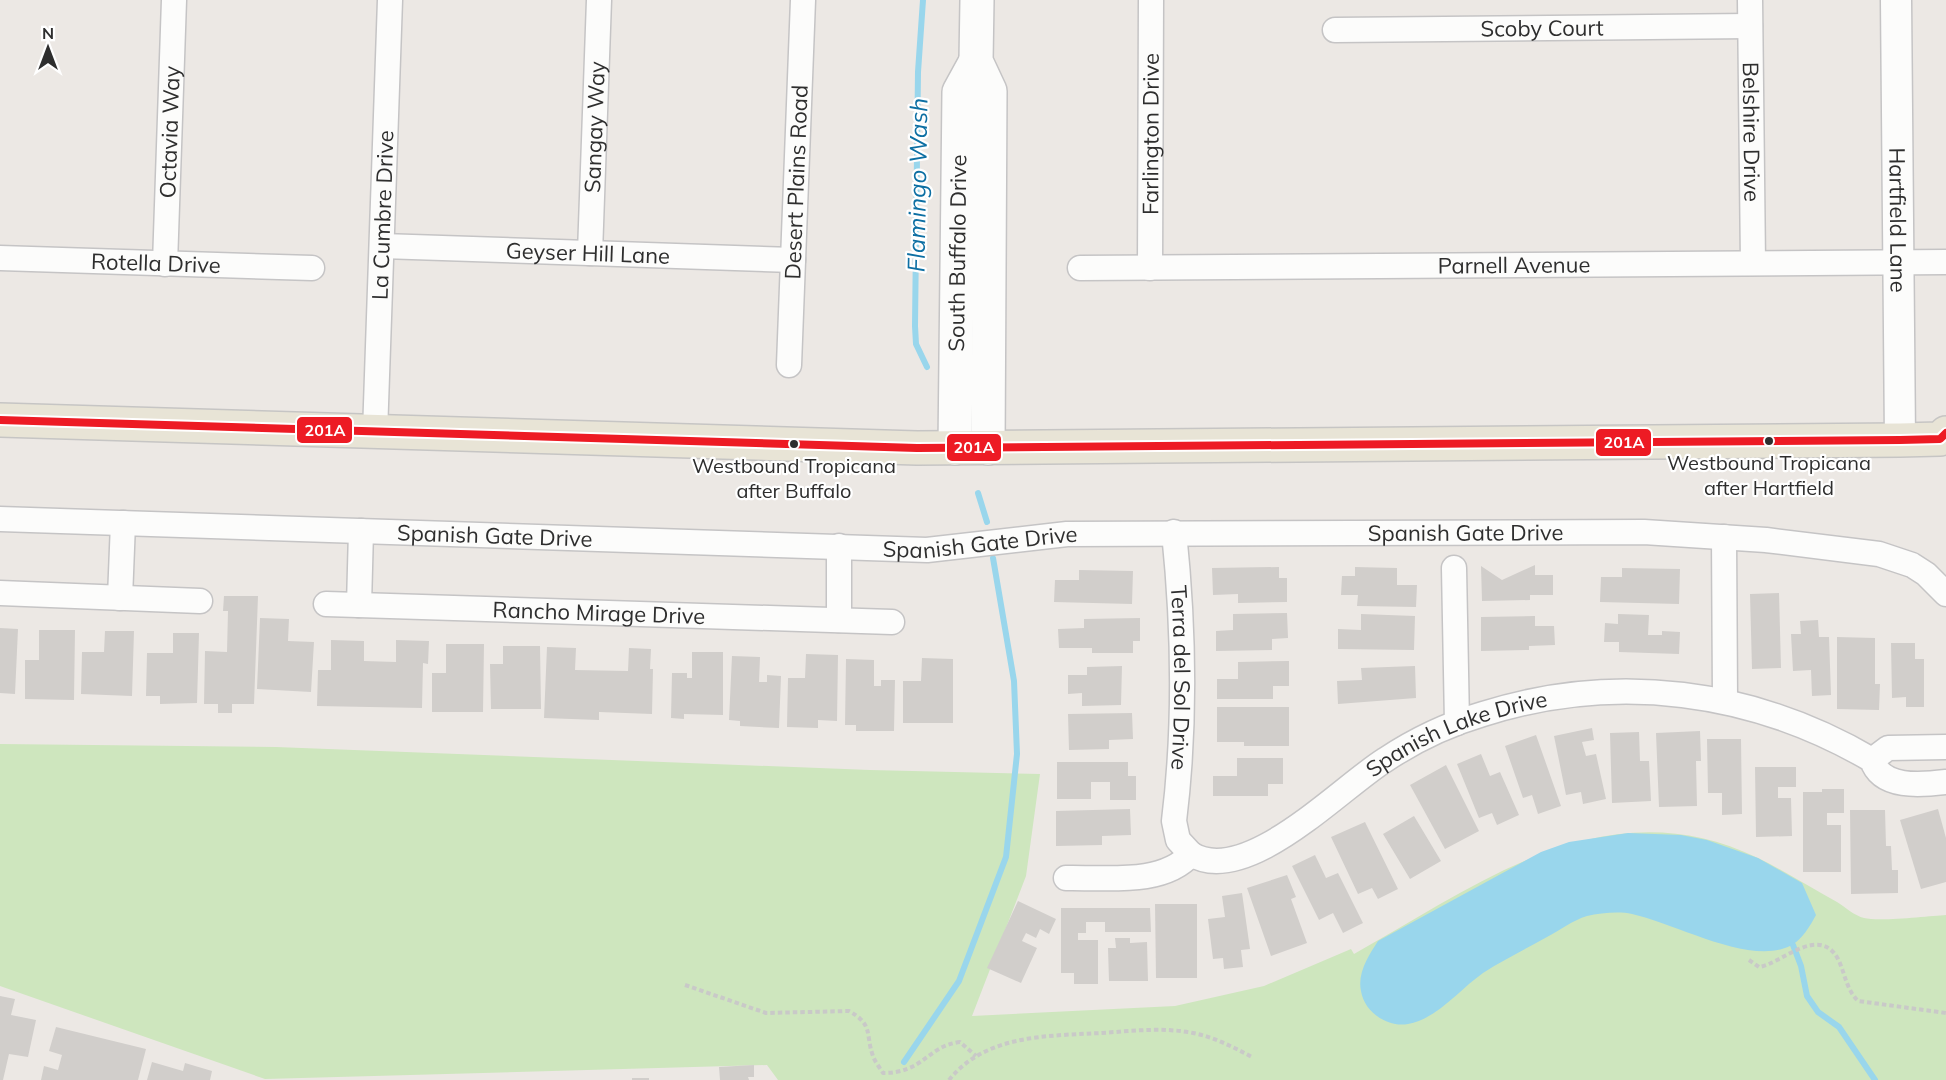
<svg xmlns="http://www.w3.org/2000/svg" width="1946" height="1080" font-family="Mulish,sans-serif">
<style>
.green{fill:#cee6be}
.water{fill:#99d6ec}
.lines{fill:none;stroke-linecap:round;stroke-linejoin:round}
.stream{stroke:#99d6ec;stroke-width:6}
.building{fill:#d1cecb}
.minor-casing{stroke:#c5c4c5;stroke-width:27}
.tertiary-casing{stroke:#c5c4c5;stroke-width:33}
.secondary-casing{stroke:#c5c4c5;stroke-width:36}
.primary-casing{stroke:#c6c5c4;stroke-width:36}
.path{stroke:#c9c9c8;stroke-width:4;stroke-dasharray:4.5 3;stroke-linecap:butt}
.minor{stroke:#fcfcfb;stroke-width:24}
.tertiary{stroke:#fcfcfb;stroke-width:30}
.secondary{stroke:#fcfcfb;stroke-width:33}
.primary{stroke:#e8e4d6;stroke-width:33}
.bus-1-casing{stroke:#fff;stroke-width:12}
.bus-1{stroke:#ed1b24;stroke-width:8}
.bus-dot{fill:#2e2e2e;stroke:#fff;stroke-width:2}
.labels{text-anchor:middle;stroke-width:4.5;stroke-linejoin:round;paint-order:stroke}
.bus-label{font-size:20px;fill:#2e2e2e;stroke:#fff}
.street-label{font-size:22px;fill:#2e2e2e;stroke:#fff}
.water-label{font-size:24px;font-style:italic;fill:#0d6fa3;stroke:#fff}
.line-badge{stroke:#fff;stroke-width:2}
.badge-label{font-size:16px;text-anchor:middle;font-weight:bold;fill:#fff}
</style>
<rect width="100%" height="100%" fill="#ece8e4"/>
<path class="green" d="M 0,744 L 276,747 L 870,770 L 1040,774 L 1026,876 L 972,1016 L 1175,1006 L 1264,986 L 1351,949 L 1354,954 C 1481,883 1607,785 1758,858 C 1785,871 1811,888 1837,902 C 1845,907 1855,916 1864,918 C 1879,922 1929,916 1946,915 L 1946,1080 L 778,1080 L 767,1065 L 265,1079 L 0,986 Z"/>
<path class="water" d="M 1628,833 L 1681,835 L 1707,840 L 1758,858 L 1802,883 L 1816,915 C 1810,926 1802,940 1790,946 C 1749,966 1675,923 1632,914 C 1619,911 1601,913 1587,916 C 1573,920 1559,931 1547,937 C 1526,949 1503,960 1483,973 C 1460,989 1437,1019 1408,1024 C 1388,1028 1364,1012 1361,991 C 1357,973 1369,955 1378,941 L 1541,852 L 1569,842 Z"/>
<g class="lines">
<g class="stream">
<path d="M 923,0 L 918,72 L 915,326 L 916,344 L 927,367"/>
<path d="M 978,493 L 987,522"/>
<path d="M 1793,945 L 1801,966 L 1807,996 L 1818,1012 L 1839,1027 L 1875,1080"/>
<path d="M 904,1062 L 959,981 L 1006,857 L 1017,754 L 1014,681 L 993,558"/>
</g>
</g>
<g class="building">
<path d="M 1535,565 L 1535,575 L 1553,575 L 1553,595 L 1530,595 L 1530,600 L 1482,601 L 1481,566 L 1502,580 Z"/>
<path d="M 1279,567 L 1279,578 L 1287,578 L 1287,602 L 1238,603 L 1238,594 L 1213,595 L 1212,568 Z"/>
<path d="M 1355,567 L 1397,568 L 1397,585 L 1417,585 L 1416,607 L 1357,606 L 1358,595 L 1341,595 L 1342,576 L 1355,576 Z"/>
<path d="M 1622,568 L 1680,569 L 1679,604 L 1600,602 L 1601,577 L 1622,577 Z"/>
<path d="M 1079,570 L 1133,571 L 1132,604 L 1054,602 L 1055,580 L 1079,580 Z"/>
<path d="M 1779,593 L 1781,668 L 1752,669 L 1750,594 Z"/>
<path d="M 224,596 L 258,596 L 254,704 L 232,704 L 232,713 L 218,713 L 218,704 L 204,704 L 205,651 L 227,652 L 228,611 L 223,611 Z"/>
<path d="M 1287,613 L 1288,638 L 1272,639 L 1272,650 L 1216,651 L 1216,631 L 1233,630 L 1233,614 Z"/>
<path d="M 1361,614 L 1415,616 L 1414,650 L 1338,649 L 1338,629 L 1361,630 Z"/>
<path d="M 1618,614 L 1649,615 L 1648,635 L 1662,635 L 1662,631 L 1680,632 L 1679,654 L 1619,652 L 1619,642 L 1604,642 L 1605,623 L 1618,624 Z"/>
<path d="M 1535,616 L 1535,626 L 1554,626 L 1555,645 L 1529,646 L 1529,650 L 1481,651 L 1481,617 Z"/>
<path d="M 260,618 L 289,619 L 288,641 L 314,642 L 311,692 L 257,689 Z"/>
<path d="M 1140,618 L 1140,641 L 1133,641 L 1133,653 L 1092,653 L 1092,648 L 1059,648 L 1058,629 L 1084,628 L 1084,619 Z"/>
<path d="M 1818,620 L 1819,637 L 1829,637 L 1831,695 L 1812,696 L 1811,670 L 1793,671 L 1791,634 L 1801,634 L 1800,621 Z"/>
<path d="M 0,628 L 18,629 L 15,694 L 0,693 Z"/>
<path d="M 39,630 L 75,630 L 74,700 L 25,699 L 25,660 L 39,660 Z"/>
<path d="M 105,631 L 134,631 L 132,696 L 81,694 L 82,652 L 104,652 Z"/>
<path d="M 173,633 L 199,633 L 197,703 L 160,704 L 160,696 L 146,696 L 147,653 L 173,653 Z"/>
<path d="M 1837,637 L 1875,638 L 1875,684 L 1880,684 L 1879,710 L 1837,709 Z"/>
<path d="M 331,640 L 364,641 L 364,661 L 396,662 L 396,640 L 429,641 L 428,664 L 423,663 L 422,708 L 317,706 L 318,670 L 331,670 Z"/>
<path d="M 1891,643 L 1915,643 L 1915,659 L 1924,659 L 1924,707 L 1906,707 L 1906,697 L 1892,698 Z"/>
<path d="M 446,644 L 484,644 L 483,712 L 432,712 L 432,673 L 446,673 Z"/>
<path d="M 503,646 L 540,646 L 541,709 L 491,709 L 490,664 L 503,664 Z"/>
<path d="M 547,647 L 576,648 L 575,670 L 628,671 L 629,648 L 651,649 L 650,669 L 653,669 L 652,714 L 599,712 L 599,720 L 544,718 Z"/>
<path d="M 692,652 L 723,652 L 723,715 L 684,714 L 684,719 L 671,718 L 672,673 L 687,673 L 687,678 L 692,678 Z"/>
<path d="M 806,654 L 838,655 L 837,721 L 818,720 L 818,728 L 787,727 L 788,678 L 805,678 Z"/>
<path d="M 732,656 L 760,657 L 759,682 L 767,682 L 767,675 L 781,676 L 779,728 L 740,726 L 740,721 L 729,720 Z"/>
<path d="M 922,658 L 953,659 L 953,723 L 903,723 L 903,681 L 921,681 Z"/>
<path d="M 846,659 L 874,660 L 874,686 L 881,686 L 881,680 L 895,680 L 894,731 L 856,731 L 856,725 L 845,725 Z"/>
<path d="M 1289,661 L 1289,686 L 1273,686 L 1273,699 L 1217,699 L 1217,679 L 1238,679 L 1238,662 Z"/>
<path d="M 1122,666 L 1121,705 L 1082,706 L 1082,693 L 1068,694 L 1068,675 L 1087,675 L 1087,667 Z"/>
<path d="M 1415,666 L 1416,698 L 1338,704 L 1337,681 L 1362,680 L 1361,668 Z"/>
<path d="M 1217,707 L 1289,707 L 1289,746 L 1244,746 L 1244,742 L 1217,742 Z"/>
<path d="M 1132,713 L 1133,739 L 1109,740 L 1109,749 L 1069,750 L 1068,714 Z"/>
<path d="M 1592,728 L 1594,740 L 1582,742 L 1586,756 L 1596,754 L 1606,799 L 1583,804 L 1581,792 L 1566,795 L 1554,736 Z"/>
<path d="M 1700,731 L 1701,761 L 1696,761 L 1697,806 L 1659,807 L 1656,733 Z"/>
<path d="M 1639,732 L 1640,761 L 1649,761 L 1651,801 L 1612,803 L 1610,733 Z"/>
<path d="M 1536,735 L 1561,806 L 1538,814 L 1532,795 L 1523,798 L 1505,746 Z"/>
<path d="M 1707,739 L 1741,739 L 1742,814 L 1722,815 L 1722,793 L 1708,793 Z"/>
<path d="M 1481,754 L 1490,776 L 1500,772 L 1519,815 L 1497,825 L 1492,813 L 1479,818 L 1457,764 Z"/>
<path d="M 1237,758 L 1283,758 L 1283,784 L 1268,784 L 1268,796 L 1213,796 L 1213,776 L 1237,776 Z"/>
<path d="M 1057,762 L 1128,762 L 1128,776 L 1136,776 L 1136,800 L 1110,800 L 1110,782 L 1091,782 L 1091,799 L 1057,799 Z"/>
<path d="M 1446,765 L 1479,831 L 1445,849 L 1410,785 Z"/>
<path d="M 1755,767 L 1796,767 L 1796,787 L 1778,787 L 1778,798 L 1791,798 L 1792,836 L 1756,837 Z"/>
<path d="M 1822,789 L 1844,789 L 1844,813 L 1827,813 L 1827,825 L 1841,825 L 1841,872 L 1803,872 L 1803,792 L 1822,792 Z"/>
<path d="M 1130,809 L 1131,835 L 1102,836 L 1102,845 L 1056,846 L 1056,811 Z"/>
<path d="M 1938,809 L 1946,838 L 1946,882 L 1921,889 L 1900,820 Z"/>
<path d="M 1850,810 L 1885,810 L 1886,846 L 1891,846 L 1892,870 L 1898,870 L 1898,893 L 1851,894 Z"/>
<path d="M 1414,816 L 1441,861 L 1410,879 L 1383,834 Z"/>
<path d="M 1365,822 L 1398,889 L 1378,899 L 1372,888 L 1358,894 L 1331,837 Z"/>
<path d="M 1315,855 L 1326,878 L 1338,873 L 1363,923 L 1343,933 L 1333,913 L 1319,920 L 1292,866 Z"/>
<path d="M 1287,875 L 1296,897 L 1291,899 L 1307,943 L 1271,956 L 1247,888 Z"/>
<path d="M 1242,893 L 1250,949 L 1241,950 L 1243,967 L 1224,969 L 1223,958 L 1213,959 L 1208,919 L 1225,917 L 1222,896 Z"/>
<path d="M 1018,901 L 1056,919 L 1049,934 L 1040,929 L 1036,938 L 1026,933 L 1022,941 L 1037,948 L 1021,983 L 987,968 Z"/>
<path d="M 1155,904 L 1197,904 L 1197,978 L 1156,978 Z"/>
<path d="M 1061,908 L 1150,908 L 1151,932 L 1105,932 L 1105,922 L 1086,922 L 1086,933 L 1078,933 L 1078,940 L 1098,940 L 1098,984 L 1074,984 L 1074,973 L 1061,973 Z"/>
<path d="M 1115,938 L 1130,938 L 1130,943 L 1147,942 L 1148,981 L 1109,981 L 1108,948 L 1116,948 Z"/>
<path d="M 0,996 L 15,999 L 11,1015 L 36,1020 L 28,1057 L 9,1054 L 3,1080 L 0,1080 Z"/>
<path d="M 56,1027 L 146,1049 L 138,1080 L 41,1080 L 44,1066 L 58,1070 L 62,1055 L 49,1051 Z"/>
<path d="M 152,1062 L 183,1071 L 185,1063 L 212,1071 L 210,1080 L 147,1080 Z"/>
<path d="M 754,1065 L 754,1077 L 748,1077 L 749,1080 L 720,1080 L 719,1067 Z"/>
<rect x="632" y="1078" width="17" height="2"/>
</g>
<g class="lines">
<g class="minor-casing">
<g id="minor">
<path id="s1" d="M 1750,0 L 1753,263"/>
<path id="s2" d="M 1335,30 L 1750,26"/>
<path id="s3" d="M 382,246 L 793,260"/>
<path id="s4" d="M 590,253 L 599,0"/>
<path id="s5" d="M 0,258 L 312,268"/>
<path id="s6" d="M 165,264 L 174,0"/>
<path id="s7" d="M 1080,268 L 1946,262"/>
<path id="s8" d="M 1150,268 L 1151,0"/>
<path id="s9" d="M 789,365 L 803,0"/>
<path id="s10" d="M 375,433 L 390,0"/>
<path id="s11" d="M 0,519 L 927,550 L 1067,534 L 1644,532 L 1766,540 L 1879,554 L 1912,565 L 1926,574 L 1946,594"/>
<path id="s12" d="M 1174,532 C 1184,629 1186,724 1174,821 L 1178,840 L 1191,854"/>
<path d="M 1724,537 L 1725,700"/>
<path d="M 839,546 L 839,620"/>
<path d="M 1454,568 L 1457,723"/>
<path d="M 0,593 L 200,601"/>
<path d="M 120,598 L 123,523"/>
<path id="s13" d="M 326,604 L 892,622"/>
<path d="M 359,605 L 361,531"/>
<path d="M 1872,760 L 1888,748 L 1946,747"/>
<path id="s14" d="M 1066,878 C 1105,877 1163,886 1191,854 C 1246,888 1340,788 1385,760 C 1415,740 1449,724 1483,714 C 1616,672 1753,690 1872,760 C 1881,789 1921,785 1946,782"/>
</g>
</g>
<g class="tertiary-casing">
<g id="tertiary">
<path id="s15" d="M 1896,0 L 1900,440"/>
</g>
</g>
<g class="secondary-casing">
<g id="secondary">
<path d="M 977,0 L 976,61 L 990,91 L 988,448"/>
<path id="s16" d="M 955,448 L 959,92 L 976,61"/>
</g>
</g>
<g class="primary-casing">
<path id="primary" d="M 0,420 L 917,448 L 1900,440 L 1940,439 L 1946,433"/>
</g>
<g class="path">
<path d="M 1749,960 L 1759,967 C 1781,964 1819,924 1838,959 C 1845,973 1846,989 1858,1001 L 1946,1013"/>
<path d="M 685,985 L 766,1013 L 849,1011 C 874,1025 865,1034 873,1056 C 875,1062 880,1068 883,1073 C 924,1073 927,1046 960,1042 L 976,1056"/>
<path d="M 949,1080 C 986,1034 1048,1036 1101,1033 C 1132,1031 1163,1027 1193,1033 C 1214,1037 1233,1047 1252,1057"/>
</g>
<use href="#minor" class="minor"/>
<use href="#tertiary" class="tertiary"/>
<use href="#secondary" class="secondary"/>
<use href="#primary" class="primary"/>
<g class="bus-1-casing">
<path id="bus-1" d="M 0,420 L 917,448 L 1900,440 L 1940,439 L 1946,433"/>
</g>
<use href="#bus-1" class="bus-1"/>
</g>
<g class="bus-dot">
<circle cx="1769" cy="441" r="5"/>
<circle cx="794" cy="444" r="5"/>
</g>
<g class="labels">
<g class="bus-label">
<text x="1769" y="470">Westbound Tropicana<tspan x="1769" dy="25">after Hartfield</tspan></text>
<text x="794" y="473">Westbound Tropicana<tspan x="794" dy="25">after Buffalo</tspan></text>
</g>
<g class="street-label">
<text dy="8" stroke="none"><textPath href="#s2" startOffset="207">Scoby Court</textPath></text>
<text dy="8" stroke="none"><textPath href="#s4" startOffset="126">Sangay Way</textPath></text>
<text dy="8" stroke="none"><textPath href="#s1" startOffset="132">Belshire Drive</textPath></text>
<text dy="8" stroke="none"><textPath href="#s6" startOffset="132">Octavia Way</textPath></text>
<text dy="8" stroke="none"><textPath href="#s8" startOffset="134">Farlington Drive</textPath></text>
<text dy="8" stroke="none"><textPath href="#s9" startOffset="183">Desert Plains Road</textPath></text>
<text dy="8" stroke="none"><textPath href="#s10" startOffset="218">La Cumbre Drive</textPath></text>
<text dy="8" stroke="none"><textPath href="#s15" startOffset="220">Hartfield Lane</textPath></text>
<text dy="8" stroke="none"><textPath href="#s16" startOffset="195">South Buffalo Drive</textPath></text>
<text dy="8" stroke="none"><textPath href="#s3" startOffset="206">Geyser Hill Lane</textPath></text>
<text dy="8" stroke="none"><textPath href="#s5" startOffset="156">Rotella Drive</textPath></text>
<text dy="8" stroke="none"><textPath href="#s7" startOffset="434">Parnell Avenue</textPath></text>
<text dy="8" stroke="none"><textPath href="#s11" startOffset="1467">Spanish Gate Drive</textPath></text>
<text dy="8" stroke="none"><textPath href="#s11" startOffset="495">Spanish Gate Drive</textPath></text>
<text dy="8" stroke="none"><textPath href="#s11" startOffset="981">Spanish Gate Drive</textPath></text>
<text dy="8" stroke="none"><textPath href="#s13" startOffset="273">Rancho Mirage Drive</textPath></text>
<text dy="8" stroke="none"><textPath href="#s12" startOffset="146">Terra del Sol Drive</textPath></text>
<text dy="8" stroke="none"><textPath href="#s14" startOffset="434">Spanish Lake Drive</textPath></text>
</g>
<g class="water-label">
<text transform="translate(918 185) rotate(-89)" y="8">Flamingo Wash</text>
</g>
</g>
<g class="line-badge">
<rect x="296" y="416" width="57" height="28" rx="6" fill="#ed1b24"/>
<rect x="1595" y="428" width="57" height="29" rx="6" fill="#ed1b24"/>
<rect x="946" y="433" width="56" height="29" rx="6" fill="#ed1b24"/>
</g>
<g class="badge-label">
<text x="325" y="436">201A</text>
<text x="1624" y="448">201A</text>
<text x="974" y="453">201A</text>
</g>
<g transform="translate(48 48)" stroke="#ffffff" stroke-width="4.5" paint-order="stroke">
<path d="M0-4.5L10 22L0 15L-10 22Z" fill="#2e2e2e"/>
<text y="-9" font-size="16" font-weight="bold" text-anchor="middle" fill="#2e2e2e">N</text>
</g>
</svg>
